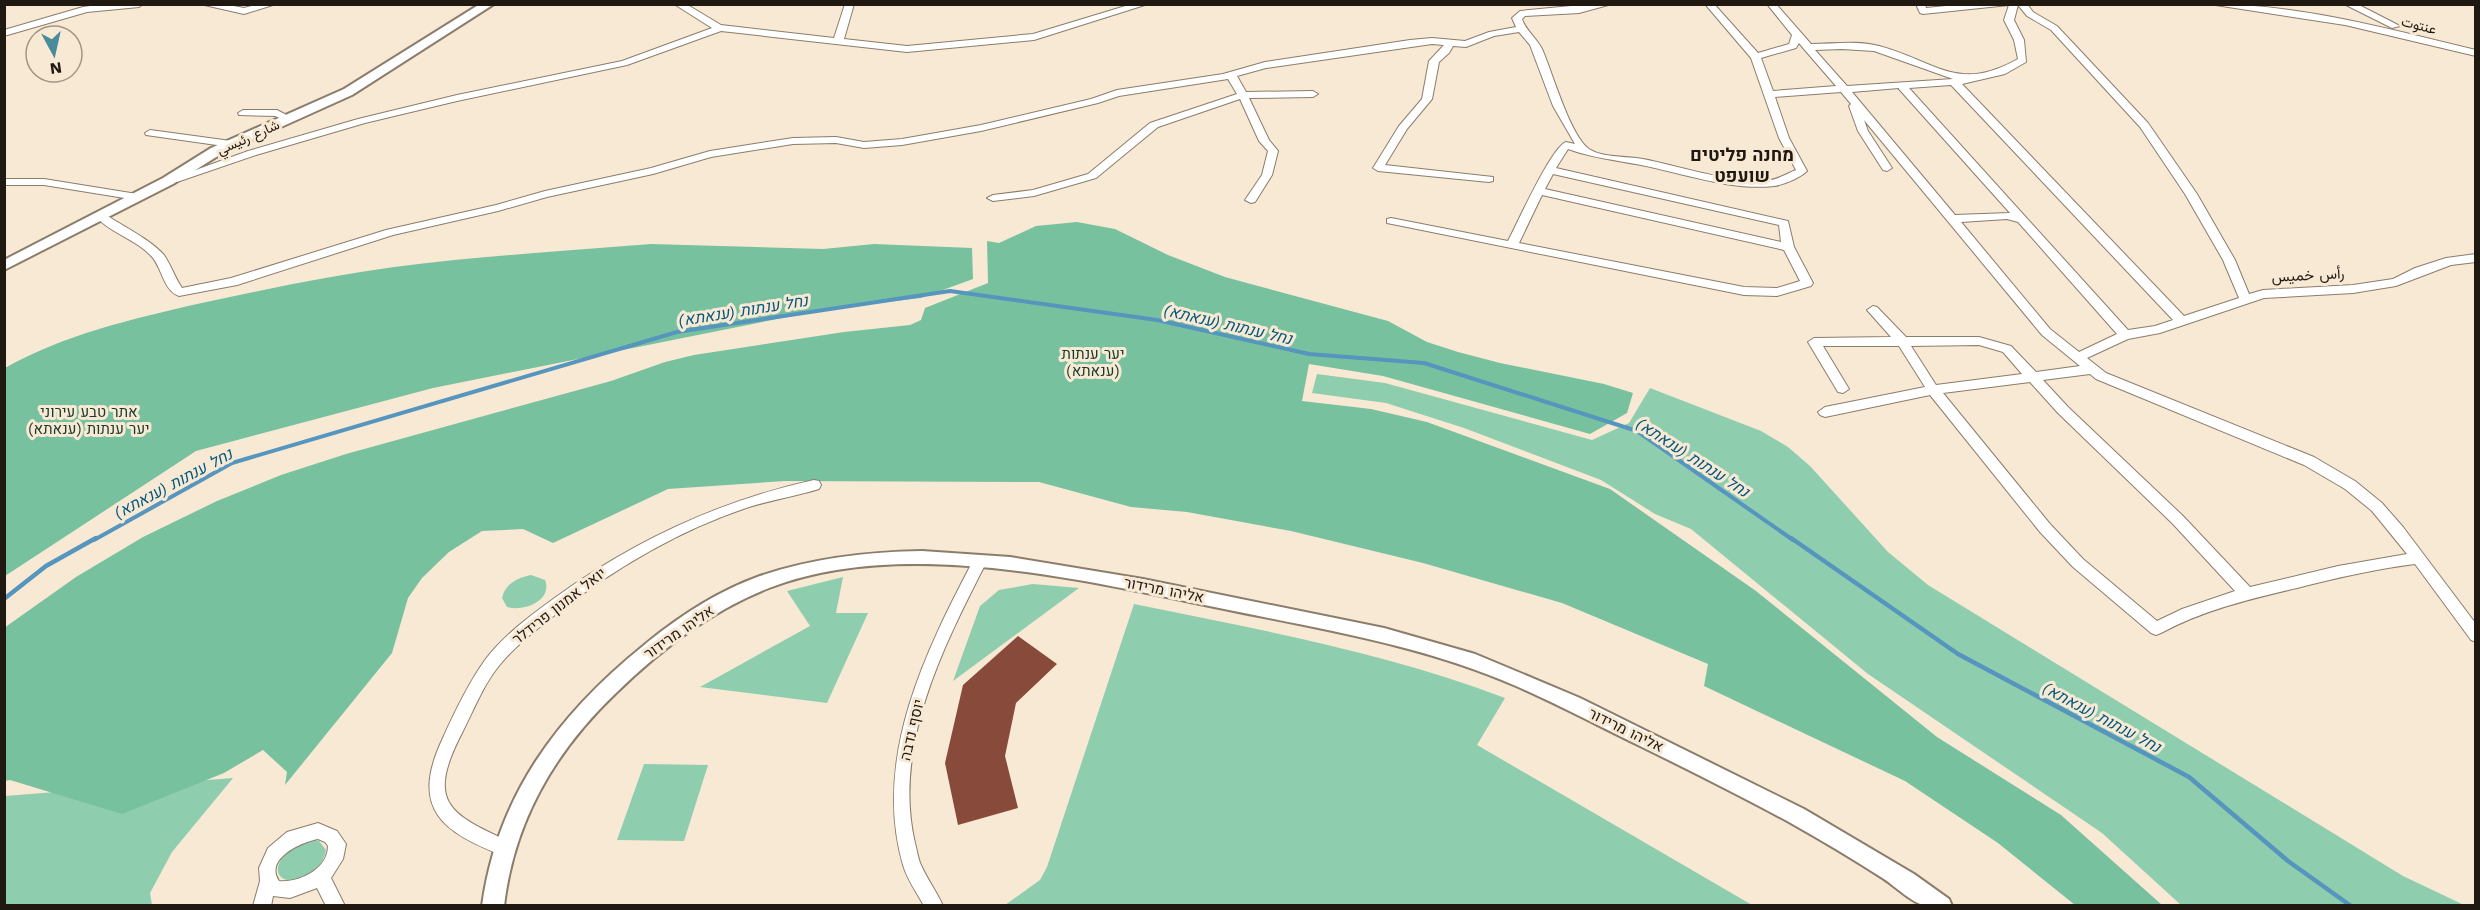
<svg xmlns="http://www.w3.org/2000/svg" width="2480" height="910" font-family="'Work Sans',Vazirmatn,Heebo,sans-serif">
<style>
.green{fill:#8fcdaf}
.forest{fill:#78c19f}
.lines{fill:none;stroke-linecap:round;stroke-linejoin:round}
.stream-far1{stroke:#5695bd;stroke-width:4}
.stream{stroke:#5695bd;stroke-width:4.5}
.building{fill:#884a3a}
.minor-casing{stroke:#8b7d6b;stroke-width:2}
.tertiary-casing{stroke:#8b7d6b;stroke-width:4}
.minor{fill:#fff;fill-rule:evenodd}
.tertiary{fill:#fff;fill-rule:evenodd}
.labels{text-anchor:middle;stroke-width:6;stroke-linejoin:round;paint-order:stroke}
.far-street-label{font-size:14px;fill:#1f1912;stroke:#f8e9d4}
.street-label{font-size:15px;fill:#1f1912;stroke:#f8e9d4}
.park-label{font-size:15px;fill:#18392b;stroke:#f8e9d4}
.water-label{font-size:16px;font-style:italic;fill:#02577e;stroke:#f8e9d4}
.far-district-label{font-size:18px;font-weight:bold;fill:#1f1912;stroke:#f8e9d4}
</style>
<rect width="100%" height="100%" fill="#f8e9d4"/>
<g class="green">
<path d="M 1317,374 L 1385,383 L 1592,440 L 1629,423 L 1650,388 L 1761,431 L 1788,447 L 1810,466 L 1888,552 L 1928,585 L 2403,876 L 2464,905 L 2181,905 L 2102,833 L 1868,674 L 1691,529 L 1655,514 L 1601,480 L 1464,428 L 1386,403 L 1312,393 Z"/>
<path d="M 531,575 L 545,580 C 553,601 523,612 507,607 L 502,598 C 505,584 517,578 531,575 Z"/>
<path d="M 843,577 L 836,613 L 868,613 L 827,703 L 700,687 L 810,626 L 787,591 Z"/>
<path d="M 1033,584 L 1079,588 L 953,681 L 980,606 L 999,590 Z"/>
<path d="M 1134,604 C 1260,630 1385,652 1505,698 L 1477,745 L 1752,905 L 1005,905 L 1040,880 L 1047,867 Z"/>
<path d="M 644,764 L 708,765 L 684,841 L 617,840 Z"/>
<path d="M 233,778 L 172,852 L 150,893 L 152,905 L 5,906 L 5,796 Z"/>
<path d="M 313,840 L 319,841 L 326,850 C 324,866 302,887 284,879 C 269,871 285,851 295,846 C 300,843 307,842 313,840 Z"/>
</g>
<g class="forest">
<path d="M 1077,222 L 1115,229 L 1168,255 L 1225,277 L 1388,321 L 1427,342 L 1458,352 L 1500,363 L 1604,384 L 1633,393 L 1627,413 L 1590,434 L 1383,376 L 1309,364 L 1302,401 L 1371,409 L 1427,422 L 1610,489 L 1756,591 L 1937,737 L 2061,815 L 2162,905 L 2075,905 L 1998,843 L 1905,781 L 1704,686 L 1708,664 L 1562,603 L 1423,563 L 1291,531 L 1187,512 L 1131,507 L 1039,482 L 785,481 L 668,489 L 553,543 L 523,529 L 482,531 L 449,552 L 422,578 L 408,598 L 392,653 L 285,785 L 287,772 L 263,750 L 224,773 L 122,814 L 10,780 L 5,781 L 4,628 L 76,577 L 143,537 L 217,501 L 281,475 L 346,454 L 611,381 L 665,362 L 694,355 L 844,332 L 910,325 L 921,320 L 925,308 L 988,283 L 987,241 L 999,243 L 1036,226 Z"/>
<path d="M 651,244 L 823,249 L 874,244 L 972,248 L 973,279 L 921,298 L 827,309 L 433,388 L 196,451 L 5,576 L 5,368 C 63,335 132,319 197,304 C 262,290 328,276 394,267 C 479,256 565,251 651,244 Z"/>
</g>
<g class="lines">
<path class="stream-far1" d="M 94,540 L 232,463 L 677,332 L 950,291 L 1157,320 L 1309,354 L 1424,363 L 1637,431 L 1793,540"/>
<g class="stream">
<path d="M 1791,538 L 1958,654 L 2189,777 L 2288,861 L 2351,906"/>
<path d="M 4,599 L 46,566 L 96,538"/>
</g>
</g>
<path class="building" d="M 1018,636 L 1057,664 L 1016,703 L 1005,756 L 1018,808 L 958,825 L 945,763 L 963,685 Z"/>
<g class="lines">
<g class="minor-casing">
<g id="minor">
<path d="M 104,4 L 143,4 L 139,7 L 87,12 L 4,36 L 4,30 L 83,7 Z"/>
<path d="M 200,4 L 223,4 L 244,8 L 259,4 L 276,4 L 244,14 Z"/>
<path d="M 674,4 L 686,4 L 721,25 L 834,38 L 845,4 L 854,4 L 844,39 L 907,46 L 1033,34 L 1132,4 L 1148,4 L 1034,40 L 907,52 L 721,31 L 627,65 L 457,101 L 365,123 L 256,155 L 177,182 L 169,182 L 168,180 L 248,151 L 358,119 L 457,95 L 622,61 L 712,28 Z"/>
<path d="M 1592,4 L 1612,4 L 1579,13 L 1525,16 L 1522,19 C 1526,31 1536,37 1542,49 C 1552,71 1570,136 1589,149 C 1603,158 1627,156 1643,159 C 1684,167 1727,183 1770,180 C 1779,179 1788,173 1796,170 L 1779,138 L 1751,58 L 1705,4 L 1714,4 L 1758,53 L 1789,44 L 1792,35 L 1767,4 L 1776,4 L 1811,44 C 1833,44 1857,40 1879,46 C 1938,62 1957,93 2018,59 L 2014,40 L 2004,20 L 2009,5 L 1923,14 L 1920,13 L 1916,4 L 1925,4 L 1926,8 L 1966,4 L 2027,4 L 2033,12 L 2057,26 L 2148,123 L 2197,194 L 2235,260 L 2249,294 L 2263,290 L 2353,285 L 2393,279 L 2415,268 L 2446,258 L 2476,254 L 2476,262 L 2451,265 L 2396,286 L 2353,293 L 2264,298 L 2160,333 L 2128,339 L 2087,358 L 2106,373 L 2314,457 L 2355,481 L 2382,503 L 2403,527 L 2476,624 L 2476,642 L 2471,640 L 2415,564 C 2375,569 2336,578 2297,588 C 2250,599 2204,610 2161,633 L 2156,635 L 2151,633 L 2073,567 L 2040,532 L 1930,395 L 1825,417 L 1820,415 L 1818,412 L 1825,407 L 1925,387 L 1899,346 L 1823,346 L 1849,389 L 1843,393 L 1838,392 L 1808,342 L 1814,338 L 1891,337 L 1867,310 L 1873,306 L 1877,307 L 1906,337 L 1979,337 L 2011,346 L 2036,372 L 2080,366 L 2042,335 L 1864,120 L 1868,131 L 1892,168 L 1887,171 L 1883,170 L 1858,131 L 1849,106 L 1851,104 L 1841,92 L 1775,97 L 1789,138 L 1807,171 C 1801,177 1784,185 1774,186 C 1731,191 1682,173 1641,165 C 1616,160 1592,158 1568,149 L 1556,168 L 1788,221 L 1794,247 L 1813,283 L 1811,286 L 1777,296 L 1744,295 L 1387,223 L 1387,219 L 1391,218 L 1508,241 C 1518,222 1551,148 1566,142 L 1575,144 L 1553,106 L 1530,45 L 1519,32 L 1494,36 L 1466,47 L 1453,46 L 1449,53 L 1439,62 L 1432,99 L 1407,129 L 1385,165 L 1493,177 L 1493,181 L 1489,182 L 1378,171 L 1373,168 L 1399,126 L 1422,99 L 1429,61 L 1444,45 L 1432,44 L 1266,68 L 1237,76 L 1246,92 L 1313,91 L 1318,94 L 1313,97 L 1249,98 L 1269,140 L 1278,151 L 1272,175 L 1255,202 L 1251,203 L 1245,200 L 1262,175 L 1268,151 L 1259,141 L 1240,99 L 1158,127 L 1096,178 L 1034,196 L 993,201 L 987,198 L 993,195 L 1033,190 L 1088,174 L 1150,123 L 1237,94 L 1228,79 L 1119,96 L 1098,103 L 981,131 L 902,145 L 864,148 L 836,143 L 793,144 L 711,157 L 653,174 L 547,197 L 498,211 L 393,235 L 237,285 L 179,296 C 164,291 162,269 153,258 C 138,240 112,234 96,217 L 102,214 L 106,215 C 123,226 151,240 164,255 C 171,265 175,278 182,288 L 231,278 L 386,230 L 496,205 L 545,191 L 651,168 L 710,151 L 793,138 L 836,137 L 864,142 L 902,139 L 981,125 L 1091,99 L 1117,90 L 1223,74 L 1265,62 L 1410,40 L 1432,38 L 1465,41 L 1489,32 L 1516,27 L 1512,18 L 1520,11 ZM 2018,5 L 2027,16 L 2051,30 L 2140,127 L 2185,194 L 2223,260 L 2239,298 L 2184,316 L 1962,84 L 2005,74 L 2026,62 L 2024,40 L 2014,20 ZM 1799,43 L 1804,49 L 1836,86 L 1773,91 L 1761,58 L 1796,48 ZM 1842,49 L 1874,51 L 1953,79 L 1847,86 L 1815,50 ZM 1951,85 L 2173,320 L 2155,326 L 2128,330 L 1909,88 ZM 1899,88 L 1899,89 L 2010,213 L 1955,215 L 1852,92 ZM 1553,174 L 1779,225 L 1781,242 L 1545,189 ZM 1542,195 L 1784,250 L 1800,281 L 1777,288 L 1744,287 L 1519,243 ZM 2007,219 L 2018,222 L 2117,334 L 2079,352 L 2050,329 L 1961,222 ZM 1979,345 L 2003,352 L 2022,374 L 1936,385 L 1911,346 ZM 2090,374 L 2096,379 L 2304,465 L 2345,489 L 2372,511 L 2407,554 L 2338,566 L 2250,587 L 2183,516 L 2068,407 L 2043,380 ZM 2030,382 L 2058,413 L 2173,524 L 2235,591 L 2182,609 L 2157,621 L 2083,559 L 2050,524 L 1943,393 Z"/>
<path d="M 2209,4 C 2299,4 2388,29 2476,50 L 2476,56 L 2345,25 Z"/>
<path d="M 2344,4 L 2357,4 L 2400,26 L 2392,28 Z"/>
<path d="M 243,110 L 277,110 L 294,119 L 289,122 L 275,116 L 239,115 L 238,113 Z"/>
<path d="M 150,130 L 231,141 L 236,144 L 231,147 L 146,135 L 145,133 Z"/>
<path d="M 4,179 L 44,179 L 137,194 L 143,197 L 137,200 L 44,185 L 4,185 Z"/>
<path d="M 814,480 L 819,481 L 821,485 L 819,489 C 796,496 772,500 749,507 C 677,531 610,571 551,618 C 532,633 513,648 498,667 C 483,686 474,709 463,731 C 426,802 447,813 510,842 L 513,848 L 510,854 L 504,856 C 442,832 410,809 442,740 C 454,713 468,684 485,660 C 504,635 531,615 556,597 C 635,540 719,501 814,480 Z"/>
<path d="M 980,555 L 985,557 L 987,561 C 944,645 892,746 915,843 C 917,850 918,859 921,865 C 927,879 937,892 943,906 L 924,906 C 917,893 907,879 903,865 C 872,758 926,650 975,557 Z"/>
<path d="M 318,823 L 337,831 L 346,844 L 343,859 L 331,878 L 345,906 L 326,906 L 317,888 L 290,898 L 273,896 L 271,906 L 253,906 L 260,881 L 259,868 L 268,848 L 287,832 ZM 318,839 L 325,842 L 328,846 C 328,869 299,883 279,881 C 264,859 301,842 318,839 Z"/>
</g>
</g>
<g class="tertiary-casing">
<g id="tertiary">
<path d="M 480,4 L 494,4 L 352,95 L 221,154 L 173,184 L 4,270 L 4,260 L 163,178 L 211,148 L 344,89 Z"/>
<path d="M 922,551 L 1010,557 L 1143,579 L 1384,628 L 1475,654 L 1580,698 L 1804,809 L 1914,874 L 1949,899 L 1952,906 C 1944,906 1934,907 1926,906 C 1912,903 1896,887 1884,879 C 1853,859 1821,840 1789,822 C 1739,795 1689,770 1638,745 C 1597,725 1557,704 1516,686 C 1425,646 1326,630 1229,610 C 1091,582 905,535 769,588 C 712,610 660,650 616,693 C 555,751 514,821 504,906 L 482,906 C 497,795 559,714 643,646 C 678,617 718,591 760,576 C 813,558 866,552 922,551 Z"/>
</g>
</g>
<use href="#minor" class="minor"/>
<use href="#tertiary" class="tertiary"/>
</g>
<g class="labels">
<g class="far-street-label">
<text transform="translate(2419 25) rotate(14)" y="5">عنتوت</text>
<text transform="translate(248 137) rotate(-24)" y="5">شارع رئيسي</text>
</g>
<g class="street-label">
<text transform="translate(2308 275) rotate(-3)" y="5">رأس خميس</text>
<text transform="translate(1164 590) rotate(11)" y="5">אליהו מרידור</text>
<text transform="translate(559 606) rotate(-38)" y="5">יואל אמנון פרידלר</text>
<text transform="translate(679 632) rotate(-35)" y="5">אליהו מרידור</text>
<text transform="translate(912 730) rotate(-77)" y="5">יוסף נדבה</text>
<text transform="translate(1626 730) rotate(26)" y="5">אליהו מרידור</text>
</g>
<g class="park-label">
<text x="1093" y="359">יער ענתות<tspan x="1093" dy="17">(ענאתא)</tspan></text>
<text x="89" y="417">אתר טבע עירוני<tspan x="89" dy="17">יער ענתות (ענאתא)</tspan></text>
</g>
<g class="water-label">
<text transform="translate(743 310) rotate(-9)" y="6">נחל ענתות (ענאתא)</text>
<text transform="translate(1228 324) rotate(13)" y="6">נחל ענתות (ענאתא)</text>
<text transform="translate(1693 457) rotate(33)" y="6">נחל ענתות (ענאתא)</text>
<text transform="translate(173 483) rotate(-28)" y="6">נחל ענתות (ענאתא)</text>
<text transform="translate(2102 717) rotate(28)" y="6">נחל ענתות (ענאתא)</text>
</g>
<g class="far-district-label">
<text x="1742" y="161">מחנה פליטים<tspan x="1742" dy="21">שועפט</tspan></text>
</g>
</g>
<rect width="2480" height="910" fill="none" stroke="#1f1912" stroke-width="12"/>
<g transform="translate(54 54) rotate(172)"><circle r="28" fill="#f8e9d4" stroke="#a19686" stroke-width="1.5"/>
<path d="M0-4.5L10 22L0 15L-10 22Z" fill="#488b9b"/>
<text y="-9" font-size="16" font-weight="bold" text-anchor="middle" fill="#1f1912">N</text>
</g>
</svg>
